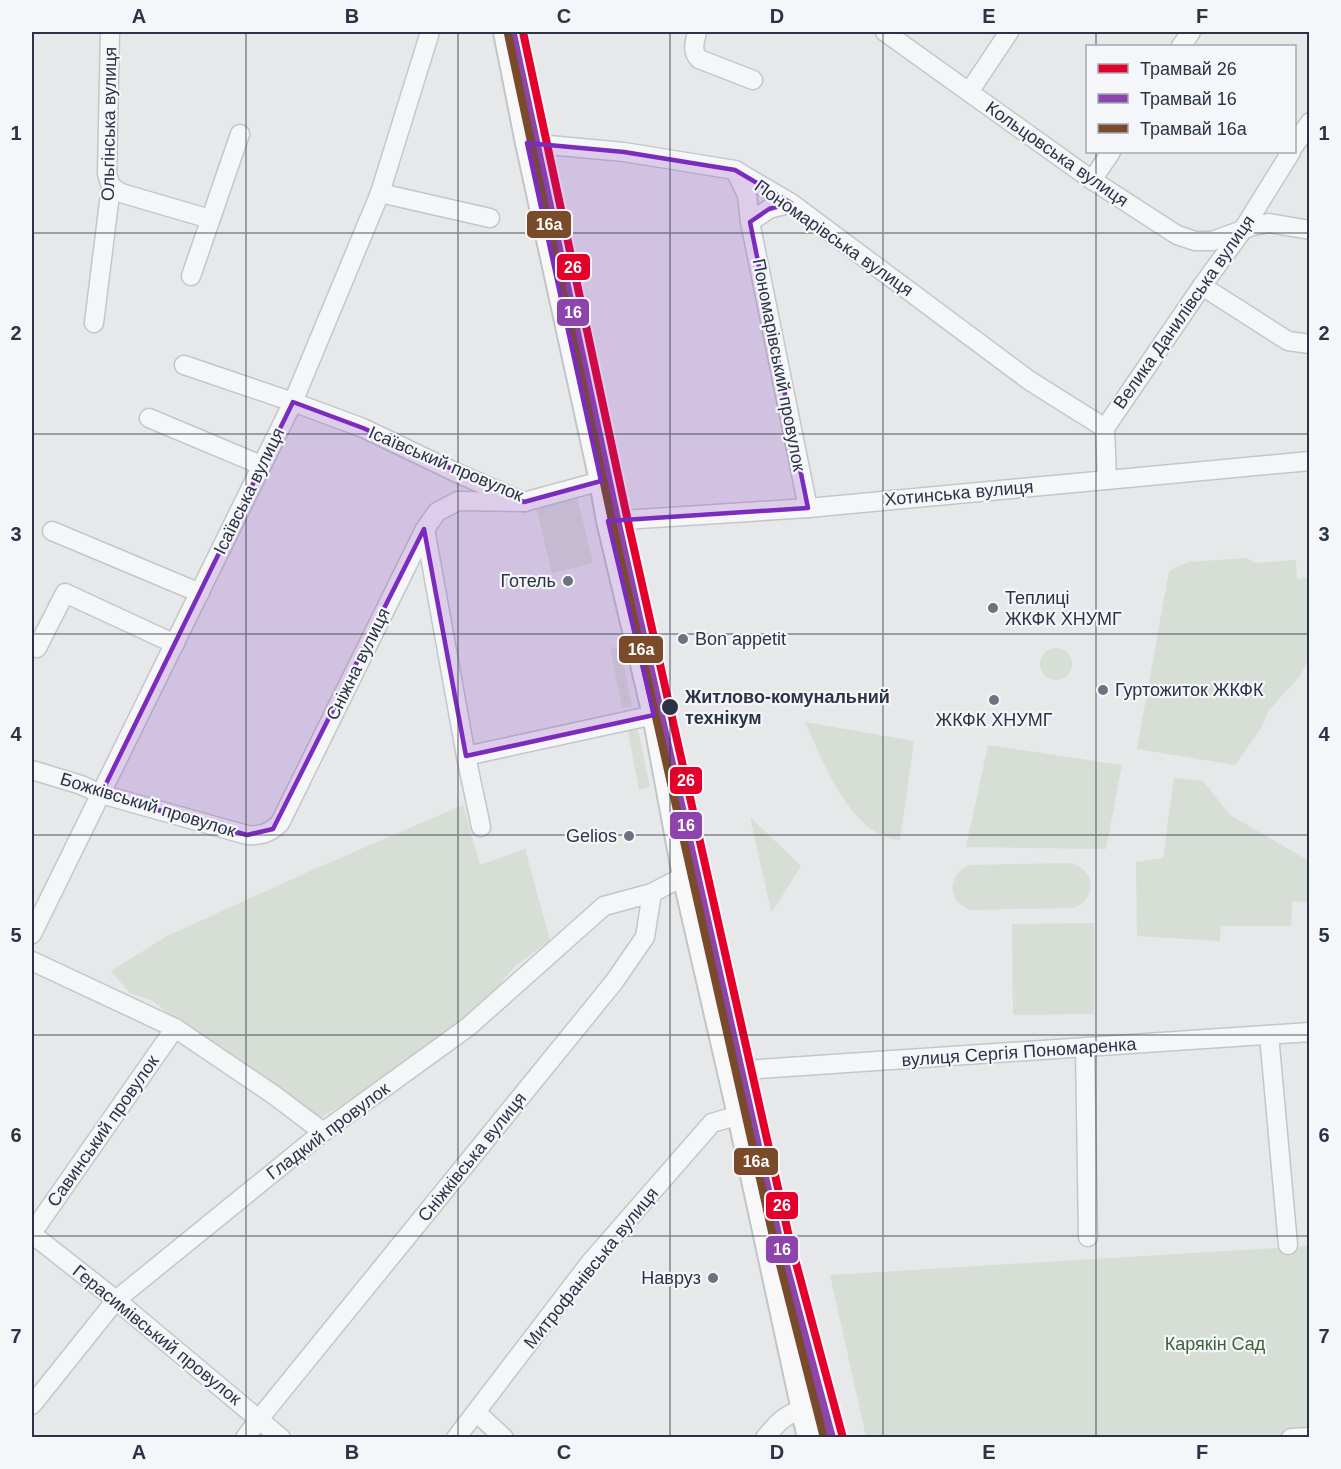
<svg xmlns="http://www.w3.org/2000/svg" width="1341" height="1469" font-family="Helvetica,sans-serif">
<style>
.green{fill:#d6ded6}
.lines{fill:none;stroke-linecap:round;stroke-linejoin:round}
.minor-casing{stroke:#c4c6c8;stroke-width:21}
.major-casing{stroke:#c2c5c8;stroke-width:26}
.minor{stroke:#f5f6f7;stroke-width:18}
.major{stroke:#f8f8f8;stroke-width:22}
.tram-1-casing{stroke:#f4f6f9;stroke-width:12}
.tram-2-casing{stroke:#f4f6f9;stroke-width:12}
.tram-3-casing{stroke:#f4f6f9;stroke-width:12}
.tram-1{stroke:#e4002b;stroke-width:8}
.tram-2{stroke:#8e44ad;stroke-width:8}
.tram-3{stroke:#7a4b2a;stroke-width:8}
.marked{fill:#7b2cbf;fill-opacity:0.2;stroke:#7b2cbf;stroke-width:4.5;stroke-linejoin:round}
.grid{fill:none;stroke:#2b3445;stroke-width:1.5;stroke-opacity:0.55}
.poi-dot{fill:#6c737f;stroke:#f4f6f9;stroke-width:2}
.stop-dot{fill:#2b3445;stroke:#f4f6f9;stroke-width:2}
.labels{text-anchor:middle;stroke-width:4.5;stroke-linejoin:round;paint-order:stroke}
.street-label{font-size:18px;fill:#2b3445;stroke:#f4f6f9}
.poi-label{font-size:18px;fill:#2b3445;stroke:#f4f6f9;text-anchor:end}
.stop-label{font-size:18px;font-weight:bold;fill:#2b3445;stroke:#f4f6f9;text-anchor:start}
.park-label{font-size:18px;fill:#3f6138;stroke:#f4f6f9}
.line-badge{stroke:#f4f6f9;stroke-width:2}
.badge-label{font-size:16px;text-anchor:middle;font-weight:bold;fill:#fff}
.neatline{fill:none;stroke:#2b3445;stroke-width:2}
.grid-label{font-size:20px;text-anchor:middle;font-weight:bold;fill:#2b3445}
</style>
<rect width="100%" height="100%" fill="#e6e8ea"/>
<g class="green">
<path d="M 576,493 L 593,563 L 552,573 L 535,503 Z"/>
<path d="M 1247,558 L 1255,563 L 1296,560 L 1297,579 L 1309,578 L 1309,658 L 1299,677 L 1269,710 L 1261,728 L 1235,765 L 1137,749 L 1169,571 L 1188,562 Z"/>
<path d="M 620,646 L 632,706 L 622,708 L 610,648 Z"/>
<circle cx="1056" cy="664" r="16"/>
<path d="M 805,722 L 914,741 L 900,840 C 850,836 823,761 805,722 Z"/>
<path d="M 638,729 L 650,787 L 639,790 L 628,731 Z"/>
<path d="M 988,745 L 1122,765 L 1106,849 L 966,847 Z"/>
<path d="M 1174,778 L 1203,781 L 1230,815 L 1309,861 L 1309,902 L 1292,901 L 1291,926 L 1221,926 L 1220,941 L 1137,936 L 1136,862 L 1163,858 Z"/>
<path d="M 463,805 L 480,865 L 525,849 L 550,940 L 514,967 L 476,1015 L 421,1056 L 317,1120 L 218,1054 L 153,1001 L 130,993 L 111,971 L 167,936 L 310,871 Z"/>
<path d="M 750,817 L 801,866 L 772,912 L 771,911 Z"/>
<path d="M 1070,863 C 1096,870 1098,898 1074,908 L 970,910 C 946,901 947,874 970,865 Z"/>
<path d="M 1094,923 L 1094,1014 L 1013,1015 L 1012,924 Z"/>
<path d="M 1309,1246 L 1309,1433 L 1250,1438 L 866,1437 L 830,1275 Z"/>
</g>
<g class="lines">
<g class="minor-casing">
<g id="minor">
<path d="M 697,32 C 695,42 691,51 699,59 L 753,80"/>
<path d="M 885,32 L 1092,180 L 1177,235 L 1195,241 L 1212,241 L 1253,226 L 1269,223 L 1310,230"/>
<path d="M 1181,46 L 1191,32"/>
<path d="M 969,92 L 1009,32"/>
<path d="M 527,143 L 624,152 L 735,170 L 791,203 L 1030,381 L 1105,428"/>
<path d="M 1294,146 L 1310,122"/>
<path d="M 735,170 L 747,195 L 750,222 L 808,508"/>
<path d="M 1092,180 L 1111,152"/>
<path d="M 111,186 L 121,193 L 210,219"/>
<path d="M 380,193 L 490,218"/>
<path d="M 750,222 L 769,209 L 791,203"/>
<path d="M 191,276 L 240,134"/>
<path d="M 1202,286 L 1288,341 L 1310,344"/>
<path d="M 94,323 L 111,186 L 107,174 L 110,32"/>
<path d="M 184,365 L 293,402 L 363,428 L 457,473 L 524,502 L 601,481"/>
<path d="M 149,418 L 261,465"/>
<path d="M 1107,480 L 1105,428 L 1202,286 L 1242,231 L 1291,152"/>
<path d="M 608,521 L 808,508 L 1310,461"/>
<path d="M 425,529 L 466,756 L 481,827"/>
<path d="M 52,531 L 200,593"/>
<path d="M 37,648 L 65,593 L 175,644"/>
<path d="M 466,756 L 654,715"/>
<path d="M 32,770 L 81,785 L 101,794 L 247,835 C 261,836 270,833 280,823 L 425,529 L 437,512 L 458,501 L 524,502"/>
<path d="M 32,934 L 293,402 L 380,193 L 430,32"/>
<path d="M 32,961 L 175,1028 L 274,1095 L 323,1132"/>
<path d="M 1269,1035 L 1288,1245"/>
<path d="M 1085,1047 L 1088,1237"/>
<path d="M 729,1071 L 1310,1032"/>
<path d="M 32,1233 L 175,1028"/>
<path d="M 32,1234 L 116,1300 L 281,1438"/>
<path d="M 32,1405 L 116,1300 L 323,1132 L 468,1027 L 604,906 L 652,893"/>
<path d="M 476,1412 L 504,1438"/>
<path d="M 245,1438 L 259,1419 L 614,982 L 645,937 L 652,893 L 684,876"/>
<path d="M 456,1438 L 589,1264 L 712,1123 L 739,1115"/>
<path d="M 765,1438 C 779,1421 783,1416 803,1409"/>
<path d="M 1291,1438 L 1310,1437"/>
</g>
</g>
<g class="major-casing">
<path id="major" d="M 505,32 L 527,143 L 601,481 L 608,521 L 654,715 L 684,876 L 739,1115 L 809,1438"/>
</g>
<use href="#minor" class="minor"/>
<use href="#major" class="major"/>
<g class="tram-1-casing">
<path id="tram-1" d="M 523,32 L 630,531 L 789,1237 L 843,1438"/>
</g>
<g class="tram-2-casing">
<path id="tram-2" d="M 513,34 L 620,533 L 779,1239 L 832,1438"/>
</g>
<g class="tram-3-casing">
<path id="tram-3" d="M 508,34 L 615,535 L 774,1241 L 824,1438"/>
</g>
<use href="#tram-1" class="tram-1"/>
<use href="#tram-2" class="tram-2"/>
<use href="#tram-3" class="tram-3"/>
</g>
<path class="marked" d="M 527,143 L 624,152 L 735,170 L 791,203 L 769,209 L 750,222 L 808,508 L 608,521 L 654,715 L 466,756 L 424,529 L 273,829 L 247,835 L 101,794 L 293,402 L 363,428 L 524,502 L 601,481 Z"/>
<path class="grid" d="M 246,32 L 246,1438M 458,32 L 458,1438M 670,32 L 670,1438M 883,32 L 883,1438M 1096,32 L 1096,46M 1096,152 L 1096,1438M 32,233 L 1310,233M 32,434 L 1310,434M 32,634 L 1310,634M 32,835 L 1310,835M 32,1035 L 1310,1035M 32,1236 L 1310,1236"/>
<g class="poi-dot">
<circle cx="568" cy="581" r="6"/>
<circle cx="993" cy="608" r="6"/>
<circle cx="683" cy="639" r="6"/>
<circle cx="1103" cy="690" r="6"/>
<circle cx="994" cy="700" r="6"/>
<circle cx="629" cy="836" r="6"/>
<circle cx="713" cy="1278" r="6"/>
</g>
<circle class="stop-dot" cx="670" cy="707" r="9"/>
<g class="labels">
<g class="street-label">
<text transform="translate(109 124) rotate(-89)" y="6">Ольгінська вулиця</text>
<text transform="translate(1057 154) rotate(35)" y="6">Кольцовська вулиця</text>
<text transform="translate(834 238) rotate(35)" y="6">Пономарівська вулиця</text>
<text transform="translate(1184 312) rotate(-55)" y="6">Велика Данилівська вулиця</text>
<text transform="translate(779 365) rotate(79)" y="6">Пономарівський провулок</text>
<text transform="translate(446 464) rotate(23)" y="6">Ісаївський провулок</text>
<text transform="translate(249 491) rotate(-64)" y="6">Ісаївська вулиця</text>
<text transform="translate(959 493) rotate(-5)" y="6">Хотинська вулиця</text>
<text transform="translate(358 664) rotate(-64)" y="6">Сніжна вулиця</text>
<text transform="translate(148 805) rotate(17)" y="6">Божківський провулок</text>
<text transform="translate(1019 1052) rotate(-4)" y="6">вулиця Сергія Пономаренка</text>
<text transform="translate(103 1131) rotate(-55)" y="6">Савинський провулок</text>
<text transform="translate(328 1131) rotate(-37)" y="6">Гладкий провулок</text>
<text transform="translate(472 1157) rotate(-51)" y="6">Сніжківська вулиця</text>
<text transform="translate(591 1268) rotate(-51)" y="6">Митрофанівська вулиця</text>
<text transform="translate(157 1335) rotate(39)" y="6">Герасимівський провулок</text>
</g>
<g class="poi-label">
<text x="556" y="587">Готель</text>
<text x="1005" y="604" text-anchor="start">Теплиці<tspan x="1005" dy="21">ЖКФК ХНУМГ</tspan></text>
<text x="695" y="645" text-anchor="start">Bon appetit</text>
<text x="1115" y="696" text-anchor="start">Гуртожиток ЖКФК</text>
<text x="994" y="726" text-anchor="middle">ЖКФК ХНУМГ</text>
<text x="617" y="842">Gelios</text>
<text x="701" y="1284">Навруз</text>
</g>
<g class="stop-label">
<text x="685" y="703">Житлово-комунальний<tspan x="685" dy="21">технікум</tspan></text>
</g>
<g class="park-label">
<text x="1215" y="1350">Карякін Сад</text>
</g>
</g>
<g class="line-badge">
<rect x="526" y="210" width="46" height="29" rx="6" fill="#7a4b2a"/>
<rect x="556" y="253" width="35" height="28" rx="6" fill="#e4002b"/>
<rect x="556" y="298" width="34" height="29" rx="6" fill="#8e44ad"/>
<rect x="618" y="635" width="46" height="29" rx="6" fill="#7a4b2a"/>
<rect x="669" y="766" width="34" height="29" rx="6" fill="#e4002b"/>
<rect x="669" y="811" width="34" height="29" rx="6" fill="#8e44ad"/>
<rect x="733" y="1147" width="46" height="29" rx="6" fill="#7a4b2a"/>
<rect x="765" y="1191" width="34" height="29" rx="6" fill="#e4002b"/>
<rect x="765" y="1235" width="34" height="29" rx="6" fill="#8e44ad"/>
</g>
<g class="badge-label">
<text x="549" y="230">16a</text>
<text x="573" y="273">26</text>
<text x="573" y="318">16</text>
<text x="641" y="655">16a</text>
<text x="686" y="786">26</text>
<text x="686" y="831">16</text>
<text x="756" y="1167">16a</text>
<text x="782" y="1211">26</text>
<text x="782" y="1255">16</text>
</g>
<rect width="1341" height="1469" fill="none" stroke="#f4f6f9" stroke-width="66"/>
<rect x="1086" y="45" width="210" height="108" fill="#f4f6f9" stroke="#a4a8b1" stroke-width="1.5"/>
<rect x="1098" y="64" width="30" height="9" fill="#e4002b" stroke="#a4a8b1" stroke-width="1.5"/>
<text x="1140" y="75" font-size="18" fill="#2b3445">Трамвай 26</text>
<rect x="1098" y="94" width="30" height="9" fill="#8e44ad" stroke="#a4a8b1" stroke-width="1.5"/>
<text x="1140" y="105" font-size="18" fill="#2b3445">Трамвай 16</text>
<rect x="1098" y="124" width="30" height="9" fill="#7a4b2a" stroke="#a4a8b1" stroke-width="1.5"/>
<text x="1140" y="135" font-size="18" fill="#2b3445">Трамвай 16a</text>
<rect x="33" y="33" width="1275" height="1403" class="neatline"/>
<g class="grid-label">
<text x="139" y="23">A</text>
<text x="352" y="23">B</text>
<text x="564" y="23">C</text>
<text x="777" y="23">D</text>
<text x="989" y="23">E</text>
<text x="1202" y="23">F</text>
<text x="16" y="140">1</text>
<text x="1324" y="140">1</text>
<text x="16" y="340">2</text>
<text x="1324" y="340">2</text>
<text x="16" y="541">3</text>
<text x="1324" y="541">3</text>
<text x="16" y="741">4</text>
<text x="1324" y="741">4</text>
<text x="16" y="942">5</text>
<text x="1324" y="942">5</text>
<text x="16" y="1142">6</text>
<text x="1324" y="1142">6</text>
<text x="16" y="1343">7</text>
<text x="1324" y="1343">7</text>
<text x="139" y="1459">A</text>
<text x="352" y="1459">B</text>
<text x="564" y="1459">C</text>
<text x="777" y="1459">D</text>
<text x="989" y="1459">E</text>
<text x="1202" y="1459">F</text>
</g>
</svg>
